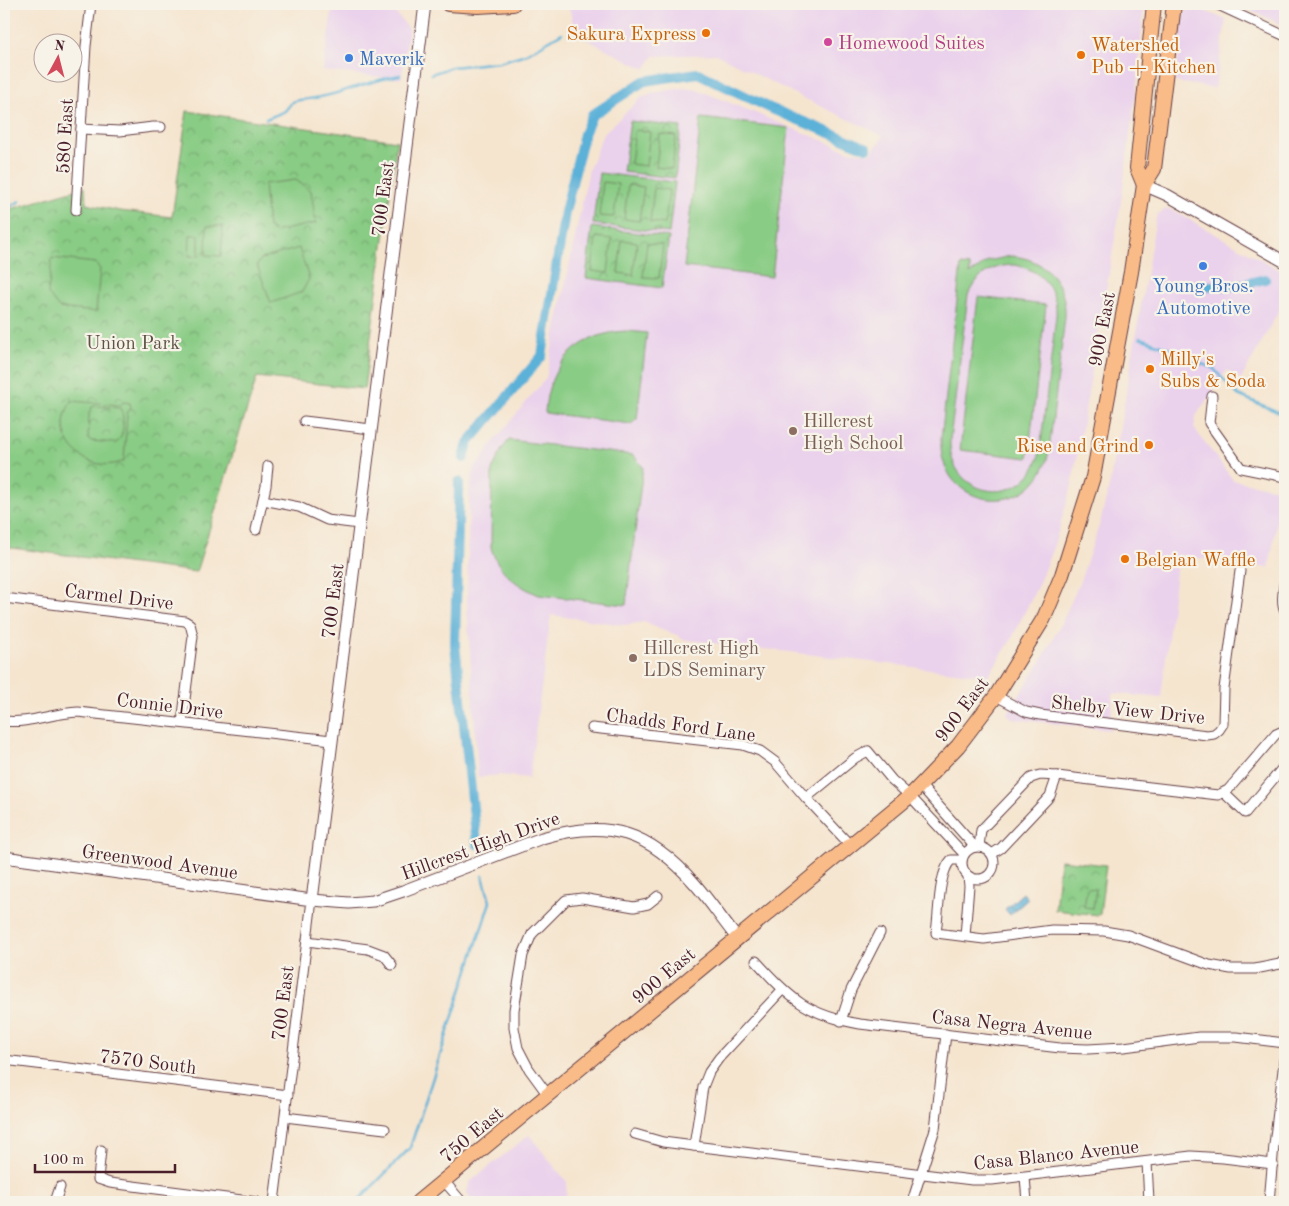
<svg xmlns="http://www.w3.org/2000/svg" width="1289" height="1206" font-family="'Old Standard TT',serif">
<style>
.built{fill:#ead1ec}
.park{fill:url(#park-crowns);stroke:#6a7658}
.pitch{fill:#89cc85;stroke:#6a7658;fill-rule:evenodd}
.water{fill:url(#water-waves);stroke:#536882}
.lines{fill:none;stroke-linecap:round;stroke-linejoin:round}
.stream{stroke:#5cb1d8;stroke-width:2.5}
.canal{stroke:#5cb1d8;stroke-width:10}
.minor-casing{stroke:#643d44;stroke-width:11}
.tertiary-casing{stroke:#643d44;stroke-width:13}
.primary-casing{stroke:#643d44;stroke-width:16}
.minor{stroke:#fff;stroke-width:9}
.tertiary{stroke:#fff;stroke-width:11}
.primary{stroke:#f9bc89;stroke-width:14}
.food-dot{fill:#e8710a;stroke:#f7f3e8;stroke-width:2}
.hotel-dot{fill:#d1479c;stroke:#f7f3e8;stroke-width:2}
.shop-dot{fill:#3f7fe0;stroke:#f7f3e8;stroke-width:2}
.education-dot{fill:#8d6e63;stroke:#f7f3e8;stroke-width:2}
.labels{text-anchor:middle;stroke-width:4.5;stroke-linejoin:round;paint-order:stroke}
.food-label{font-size:19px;fill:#c56008;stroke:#f7f3e8;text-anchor:start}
.hotel-label{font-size:19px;fill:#b23c85;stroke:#f7f3e8;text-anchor:start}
.shop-label{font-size:19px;fill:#366cbe;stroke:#f7f3e8;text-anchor:start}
.street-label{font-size:19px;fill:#4a1f2b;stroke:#f7f3e8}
.park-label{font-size:19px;fill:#5d5346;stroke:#f7f3e8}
.education-label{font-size:19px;fill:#785e54;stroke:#f7f3e8;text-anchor:start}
</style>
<defs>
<pattern id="park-crowns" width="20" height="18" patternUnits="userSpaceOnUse" patternTransform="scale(1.25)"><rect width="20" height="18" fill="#89cc85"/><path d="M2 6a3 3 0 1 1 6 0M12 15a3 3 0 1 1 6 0" fill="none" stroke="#72a56d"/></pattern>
<pattern id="water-waves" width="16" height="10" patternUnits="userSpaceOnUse" patternTransform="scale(1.25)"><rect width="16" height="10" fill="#5cb1d8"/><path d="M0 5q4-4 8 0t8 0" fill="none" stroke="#4e8faf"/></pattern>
</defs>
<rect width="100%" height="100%" fill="#f7f3e8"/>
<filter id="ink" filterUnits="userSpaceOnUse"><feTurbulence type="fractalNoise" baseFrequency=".02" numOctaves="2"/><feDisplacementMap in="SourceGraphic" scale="10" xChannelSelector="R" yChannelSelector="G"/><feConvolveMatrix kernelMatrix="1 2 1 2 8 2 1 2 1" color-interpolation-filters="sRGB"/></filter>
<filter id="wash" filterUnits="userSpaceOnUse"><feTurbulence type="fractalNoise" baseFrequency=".0096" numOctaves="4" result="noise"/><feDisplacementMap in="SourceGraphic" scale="20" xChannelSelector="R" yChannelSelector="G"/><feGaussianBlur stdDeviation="1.12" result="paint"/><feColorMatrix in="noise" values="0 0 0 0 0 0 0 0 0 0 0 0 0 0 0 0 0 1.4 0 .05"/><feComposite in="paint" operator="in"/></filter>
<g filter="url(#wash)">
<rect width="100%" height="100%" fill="#f5e5cf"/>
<g class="built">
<path d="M 333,4 L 346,4 L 394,11 L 409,29 L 401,79 L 323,71 Z"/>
<path d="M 568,4 L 1144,4 L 1137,82 L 1120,209 L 1072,485 L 1054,545 L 1038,585 L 1011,640 L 988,676 L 681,639 L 680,636 L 662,630 L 644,622 L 624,625 L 551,615 L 529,778 L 500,775 L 478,777 L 467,607 L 469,495 L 474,466 L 481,461 L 491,445 L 546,378 L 589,169 L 603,134 L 641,98 L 652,93 L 683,88 L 698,90 L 849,151 L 870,154 L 884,136 L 801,97 L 716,54 L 654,56 L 645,69 L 576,34 Z"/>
<path d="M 1237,4 L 1285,4 L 1285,26 Z"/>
<path d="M 1195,7 L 1226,20 L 1215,88 L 1175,82 L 1183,17 L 1187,9 Z"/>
<path d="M 1167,209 L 1172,210 L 1285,273 L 1285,300 L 1241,379 L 1227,370 L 1196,416 L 1194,428 L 1233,480 L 1282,490 L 1269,568 L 1178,555 L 1161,698 L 1113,693 L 1110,730 L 1014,719 L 1007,714 L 1040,663 L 1064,618 L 1079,584 L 1100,523 L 1109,487 L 1119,434 L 1156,218 L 1158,214 Z"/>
<path d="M 529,1135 L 567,1182 L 566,1196 L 561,1196 L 553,1202 L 472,1202 L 467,1192 L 470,1182 Z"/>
</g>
<g class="park">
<path d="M 187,111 L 397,141 L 364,389 L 257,377 L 196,572 L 4,547 L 4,211 L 85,187 L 86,204 L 120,211 L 172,217 Z"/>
<path d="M 630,121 L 681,127 L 675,178 L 623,172 Z"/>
<path d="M 599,173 L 675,182 L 669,233 L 593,224 Z"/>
<path d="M 592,227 L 669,237 L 662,288 L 586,278 Z"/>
<path d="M 1060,860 L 1106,865 L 1100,914 L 1098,915 L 1055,910 Z"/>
</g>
<g class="pitch">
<path d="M 701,118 L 789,128 L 772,277 L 684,267 Z"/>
<path d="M 635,130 L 650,132 L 646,166 L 631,164 Z"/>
<path d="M 660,134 L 676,136 L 672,169 L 656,167 Z"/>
<path d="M 296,180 L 311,191 L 316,223 L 274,232 L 268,227 L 264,184 Z"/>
<path d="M 603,182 L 618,184 L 614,217 L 599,216 Z"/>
<path d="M 628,185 L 644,187 L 639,221 L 624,219 Z"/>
<path d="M 654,188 L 669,190 L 665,224 L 650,222 Z"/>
<path d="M 207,226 L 223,226 L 221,256 L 206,255 Z"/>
<path d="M 190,235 L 199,235 L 199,256 L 189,256 Z"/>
<path d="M 596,237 L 612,239 L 608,273 L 592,271 Z"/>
<path d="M 622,240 L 637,242 L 633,275 L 618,273 Z"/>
<path d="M 647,243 L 663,245 L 659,278 L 643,277 Z"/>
<path d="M 299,248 L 309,279 L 302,292 L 271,303 L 257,265 L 261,259 Z"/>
<path d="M 1011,256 C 1045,258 1067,283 1065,317 L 1049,451 C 1036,523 937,511 941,439 L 961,265 L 970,266 L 970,274 L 988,261 ZM 1015,265 C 1041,270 1058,289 1056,316 L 1040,451 C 1029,510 948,501 950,440 L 968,295 C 977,275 993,265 1015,265 Z"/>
<path d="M 52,258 L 95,263 L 100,269 L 96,312 L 59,308 L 48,294 Z"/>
<path d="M 978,297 L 1046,305 L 1028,458 L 960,450 Z"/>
<path d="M 628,331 L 647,333 L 637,419 L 631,424 L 545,413 C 547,365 579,332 628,331 Z"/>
<path d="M 72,401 L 120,405 L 124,402 L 130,403 L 131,408 L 127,413 L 124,461 C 86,477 47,436 72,401 ZM 95,406 L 120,408 C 125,416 125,438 116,443 L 91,441 L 88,439 L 89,413 L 92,407 Z"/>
<path d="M 509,440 L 633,455 L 643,467 L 626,605 L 539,595 C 517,586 497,571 491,547 L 492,470 L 502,449 Z"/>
<path d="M 1087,888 L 1096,889 L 1093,908 L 1084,907 Z"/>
</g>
<path class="water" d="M 1023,893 L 1028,899 L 1010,915 L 1005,909 Z"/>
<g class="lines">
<g class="stream">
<path d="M 431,74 L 452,67 L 499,62 L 526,54 L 562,33"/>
<path d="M 266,119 L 285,111 L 292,102 L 299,100 C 334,98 366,81 400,75"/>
<path d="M 4,210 L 20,201"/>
<path d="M 1140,338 L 1172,349 L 1181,357 L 1194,362 L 1212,367 L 1238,395 L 1285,415"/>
<path d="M 357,1202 L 410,1148 L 490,902 L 483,876"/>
</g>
<g class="canal">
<path d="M 1203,286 L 1236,286 L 1265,279"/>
<path d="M 464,458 L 468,443 L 542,356 L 565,212 L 584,134 L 592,115 L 644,81 L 698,73 L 772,109 L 867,148"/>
<path d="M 459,482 L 455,645 L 477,844"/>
</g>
</g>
</g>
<g filter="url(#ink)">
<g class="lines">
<g class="minor-casing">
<g id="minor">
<path d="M 1216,4 L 1285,36"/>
<path d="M 81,129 L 120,131 L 153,127 L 161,127"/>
<path d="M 76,210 L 86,46 L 91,4"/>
<path d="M 1212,396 L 1209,423 L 1241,468 L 1285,477"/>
<path d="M 304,421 L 371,429"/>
<path d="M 263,500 L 299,507 L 327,520 L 359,524"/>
<path d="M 256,530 L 266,486 L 268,466"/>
<path d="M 1285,578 C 1284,589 1280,601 1285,611"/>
<path d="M 4,598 L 185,621 L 190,624 L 193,636 L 182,723"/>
<path d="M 996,696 L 1026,712 L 1040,715 L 1207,735 L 1214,734 L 1219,730 L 1223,724 L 1224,689 L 1240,571"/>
<path d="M 4,721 C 29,724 52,713 78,712 L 332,740"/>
<path d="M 592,728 L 743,745 L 760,751 L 775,762 L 806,798 L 851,846"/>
<path d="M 921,786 L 975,847"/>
<path d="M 1224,793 L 1245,813 L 1285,765"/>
<path d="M 806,798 L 855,758 L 868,751 L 892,780 L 910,796 L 964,854"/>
<circle cx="978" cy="863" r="16"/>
<path d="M 979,847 L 981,830 L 1031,778 L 1040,775 L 1057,776"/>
<path d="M 992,854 L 1001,848 L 1050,796 L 1057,776 L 1218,795 L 1228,790 L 1276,734 L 1285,730"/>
<path d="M 962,860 L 951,860 C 938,874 939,914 936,933 L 984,939 L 1052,930 L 1104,931 L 1128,935 L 1209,965 L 1231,969 L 1255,969 L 1280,964 L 1285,959"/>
<path d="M 965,936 L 969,886 L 968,877"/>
<path d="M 307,941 L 368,949 L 384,955 L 392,965"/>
<path d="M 756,961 C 791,1000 808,1015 860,1024 L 1060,1048 L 1088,1049 L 1124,1047 L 1199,1037 L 1236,1037 L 1285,1043"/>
<path d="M 841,1021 L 851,990 L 880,933"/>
<path d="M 4,1060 L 288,1095"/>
<path d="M 548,1095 L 529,1069 L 518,1048 L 514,1028 L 514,1010 L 523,955 L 532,934 L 566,900 L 582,898 L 634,907 L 648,904 L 658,896"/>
<path d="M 285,1117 L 385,1129"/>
<path d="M 635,1134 L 663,1142 L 694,1146 L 972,1180 L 992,1180 L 1191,1156 L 1223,1158 L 1273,1164"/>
<path d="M 694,1146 L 703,1087 L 709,1072 L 719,1058 L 782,990"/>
<path d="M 101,1150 L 98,1179 L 110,1183 L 257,1202"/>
<path d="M 1147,1162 L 1149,1202"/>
<path d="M 1025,1177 L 1027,1202"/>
<path d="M 444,1181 L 462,1202"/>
<path d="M 55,1202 L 60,1187"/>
<path d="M 274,1202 L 312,900"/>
<path d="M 912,1202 L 935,1129 L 946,1034"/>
<path d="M 1269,1202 L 1274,1145 L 1285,1053"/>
</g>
</g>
<g class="tertiary-casing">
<g id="tertiary">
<path d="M 1144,185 L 1167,195 L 1285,262"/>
<path d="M 4,857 L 312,900 L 349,903 L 373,901 L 403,891 L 542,838 C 608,818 650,832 695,884 C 710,901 723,921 737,938"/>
<path d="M 312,900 L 425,4"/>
</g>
</g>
<g class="primary-casing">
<g id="primary">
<path d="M 448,4 L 478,6 L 513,4"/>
<path d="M 1144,185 L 1137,168 L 1154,4"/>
<path d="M 418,1202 L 910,796 L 958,746 L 996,696 L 1044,618 L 1062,575 L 1093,477 L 1131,272 L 1144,185 L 1154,169 L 1174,4"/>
</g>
</g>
<use href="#minor" class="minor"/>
<use href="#tertiary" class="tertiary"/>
<use href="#primary" class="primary"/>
</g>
</g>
<g class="food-dot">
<circle cx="706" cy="33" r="5"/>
<circle cx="1081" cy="55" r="5"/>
<circle cx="1150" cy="369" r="5"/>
<circle cx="1149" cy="445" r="5"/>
<circle cx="1125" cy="559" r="5"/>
</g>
<circle class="hotel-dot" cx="828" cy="42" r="5"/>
<g class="shop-dot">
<circle cx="349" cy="58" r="5"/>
<circle cx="1203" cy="266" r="5"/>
</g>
<g class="education-dot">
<circle cx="793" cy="431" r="5"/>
<circle cx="633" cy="658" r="5"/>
</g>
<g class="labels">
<g class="food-label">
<text x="696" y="40" text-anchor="end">Sakura Express</text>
<text x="1091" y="51">Watershed<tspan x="1091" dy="22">Pub + Kitchen</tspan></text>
<text x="1160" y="365">Milly's<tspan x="1160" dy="22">Subs &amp; Soda</tspan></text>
<text x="1139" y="452" text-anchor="end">Rise and Grind</text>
<text x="1135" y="566">Belgian Waffle</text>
</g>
<g class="hotel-label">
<text x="838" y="49">Homewood Suites</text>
</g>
<g class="shop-label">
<text x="359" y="65">Maverik</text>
<text x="1203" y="292" text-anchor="middle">Young Bros.<tspan x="1203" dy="22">Automotive</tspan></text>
</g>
<g class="street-label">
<text transform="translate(64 136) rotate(-87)" y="7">580 East</text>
<text transform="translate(382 199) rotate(-83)" y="7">700 East</text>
<text transform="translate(1101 329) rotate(-79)" y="7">900 East</text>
<text transform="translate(119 596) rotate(7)" y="7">Carmel Drive</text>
<text transform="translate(332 601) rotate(-83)" y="7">700 East</text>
<text transform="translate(170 705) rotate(7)" y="7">Connie Drive</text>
<text transform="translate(961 709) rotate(-53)" y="7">900 East</text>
<text transform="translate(1128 709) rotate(6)" y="7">Shelby View Drive</text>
<text transform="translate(681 724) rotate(8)" y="7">Chadds Ford Lane</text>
<text transform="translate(480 845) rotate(-20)" y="7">Hillcrest High Drive</text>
<text transform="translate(160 861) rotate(8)" y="7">Greenwood Avenue</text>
<text transform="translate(663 975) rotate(-40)" y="7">900 East</text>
<text transform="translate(282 1003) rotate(-83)" y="7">700 East</text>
<text transform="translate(1012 1024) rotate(6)" y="7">Casa Negra Avenue</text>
<text transform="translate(148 1061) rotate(7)" y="7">7570 South</text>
<text transform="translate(471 1134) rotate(-40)" y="7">750 East</text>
<text transform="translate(1056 1154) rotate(-6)" y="7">Casa Blanco Avenue</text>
</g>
<g class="park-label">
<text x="133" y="349">Union Park</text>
</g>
<g class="education-label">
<text x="803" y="427">Hillcrest<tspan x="803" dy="22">High School</tspan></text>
<text x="643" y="654">Hillcrest High<tspan x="643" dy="22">LDS Seminary</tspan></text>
</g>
</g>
<rect width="1289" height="1206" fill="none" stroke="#f7f3e8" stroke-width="20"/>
<g transform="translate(58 58) rotate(7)"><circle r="24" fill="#f7f3e8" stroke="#b29e9c"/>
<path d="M0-4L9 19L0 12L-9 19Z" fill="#d1495b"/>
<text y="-8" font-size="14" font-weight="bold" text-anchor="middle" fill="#4a1f2b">N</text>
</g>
<path d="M35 1164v8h140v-8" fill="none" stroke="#4a1f2b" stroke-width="2.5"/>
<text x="42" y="1164" font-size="15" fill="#4a1f2b" stroke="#f7f3e8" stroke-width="4" paint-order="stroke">100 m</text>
</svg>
